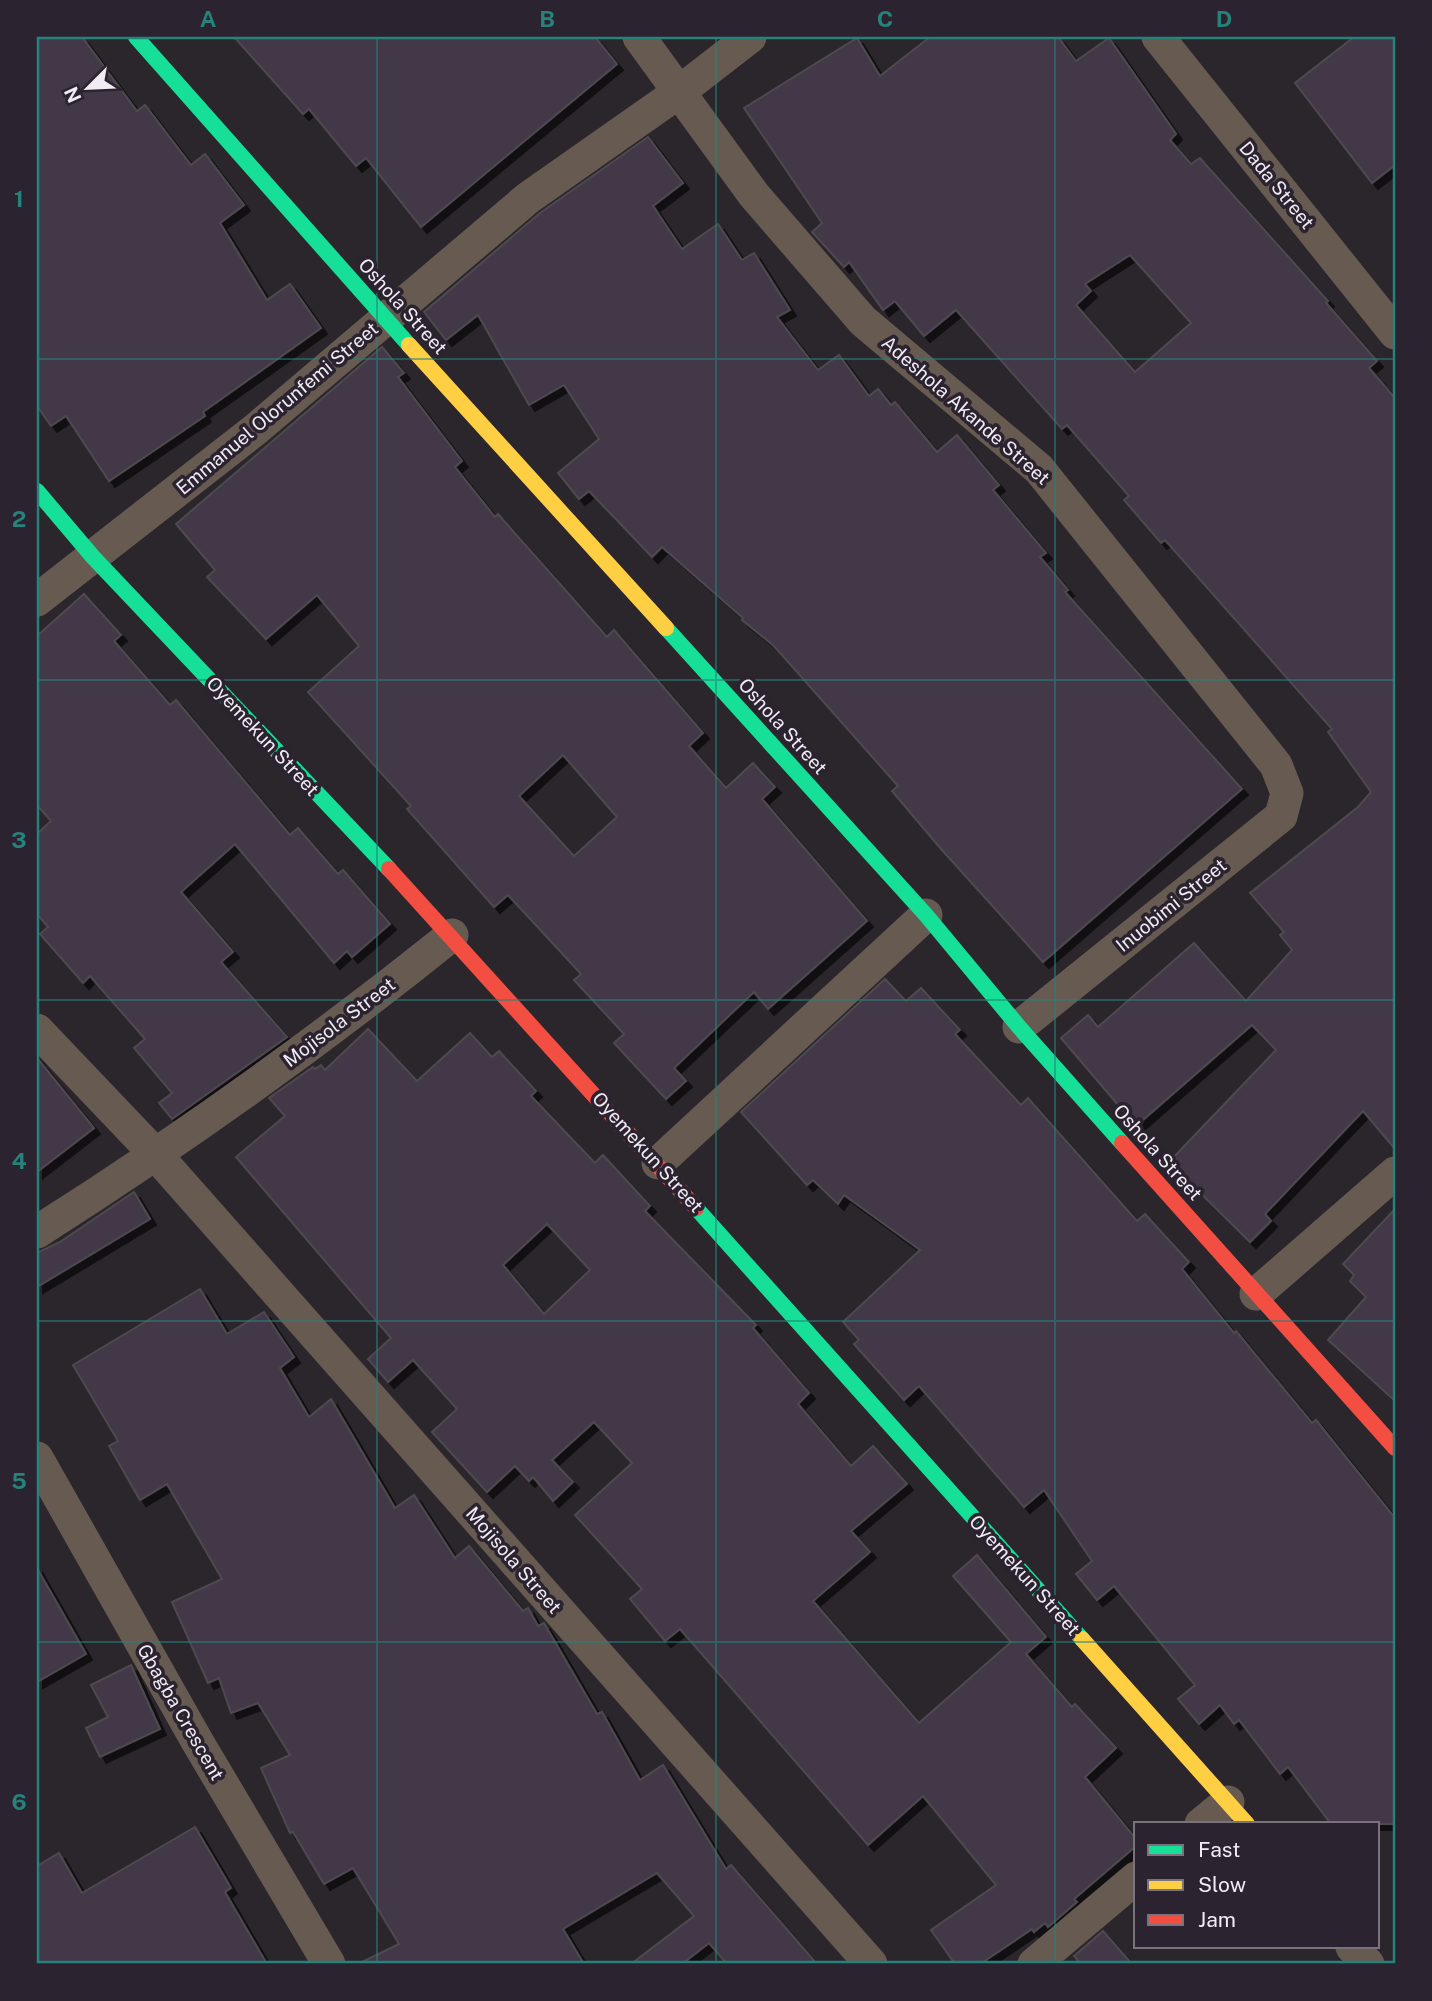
<svg xmlns="http://www.w3.org/2000/svg" width="1432" height="2001" font-family="'Public Sans',sans-serif">
<style>
.building{fill:#423947;stroke:#4d4a4f;stroke-width:2;fill-rule:evenodd;filter:url(#shadow)}
.lines{fill:none;stroke-linecap:round;stroke-linejoin:round}
.street{stroke:#665a51;stroke-width:33}
.fast{stroke:#16e098;stroke-width:16}
.slow{stroke:#ffcf43;stroke-width:16}
.jam{stroke:#f24e42;stroke-width:16}
.grid{fill:none;stroke:#26827b;stroke-width:2;stroke-opacity:0.55}
.labels{text-anchor:middle;stroke-width:7;stroke-linejoin:round;paint-order:stroke}
.street-label{font-size:19px;fill:#f1ebf4;stroke:#2b232f}
.neatline{fill:none;stroke:#26827b;stroke-width:2.5}
.grid-label{font-size:23px;text-anchor:middle;font-weight:bold;fill:#26827b}
</style>
<defs>
<filter id="shadow"><feDropShadow dx="6" dy="6" stdDeviation="0" flood-color="#0009"/></filter>
</defs>
<rect width="100%" height="100%" fill="#2a262c"/>
<g class="building">
<path d="M 37,37 L 82,37 L 137,111 L 145,105 L 191,165 L 205,154 L 244,205 L 220,223 L 267,300 L 290,284 L 321,328 L 203,412 L 205,416 L 109,481 L 66,416 L 51,426 L 37,406 Z"/>
<path d="M 234,37 L 595,37 L 617,64 L 421,227 L 366,158 L 356,166 L 309,109 L 303,114 Z"/>
<path d="M 930,37 L 1058,37 L 1076,61 L 1109,38 L 1176,134 L 1170,140 L 1191,164 L 1200,158 L 1328,301 L 1326,303 L 1377,361 L 1369,368 L 1395,398 L 1395,1149 L 1363,1111 L 1265,1214 L 1271,1221 L 1250,1242 L 1169,1162 L 1276,1050 L 1252,1025 L 1136,1126 L 1061,1038 L 1088,1015 L 1098,1027 L 1194,943 L 1246,1001 L 1292,950 L 1280,935 L 1284,932 L 1250,893 L 1358,807 L 1371,792 L 1328,732 L 1332,729 L 1165,540 L 1161,543 L 1124,500 L 1129,496 L 1067,425 L 1062,429 L 956,310 L 924,336 L 895,301 L 883,310 L 849,262 L 844,267 L 812,232 L 822,223 L 744,108 L 857,38 L 880,76 ZM 1130,255 L 1191,323 L 1135,372 L 1076,305 L 1091,291 L 1085,284 Z"/>
<path d="M 1354,37 L 1395,37 L 1395,165 L 1372,183 L 1295,83 Z"/>
<path d="M 648,137 L 683,183 L 653,206 L 682,249 L 718,224 L 742,260 L 754,253 L 790,310 L 777,317 L 818,370 L 839,355 L 869,396 L 878,389 L 891,405 L 895,402 L 937,452 L 957,435 L 999,485 L 993,490 L 1046,553 L 1040,557 L 1068,590 L 1065,592 L 1242,789 L 1043,962 L 941,849 L 892,791 L 898,786 L 774,646 L 742,620 L 743,618 L 662,547 L 652,557 L 589,491 L 579,499 L 558,473 L 599,439 L 564,385 L 529,405 L 478,315 L 446,340 L 424,312 L 540,213 Z"/>
<path d="M 382,347 L 404,373 L 398,377 L 462,461 L 455,467 L 495,517 L 498,514 L 607,637 L 614,630 L 703,733 L 689,746 L 726,788 L 753,763 L 775,787 L 762,799 L 867,921 L 768,1009 L 754,992 L 674,1068 L 686,1081 L 666,1099 L 614,1043 L 624,1034 L 574,980 L 581,974 L 508,895 L 494,907 L 407,809 L 411,806 L 308,692 L 359,646 L 317,595 L 266,639 L 207,577 L 215,570 L 176,524 ZM 563,755 L 617,817 L 574,856 L 519,796 Z"/>
<path d="M 84,594 L 121,635 L 114,641 L 170,705 L 176,700 L 290,835 L 298,828 L 338,874 L 343,870 L 390,924 L 352,957 L 347,951 L 334,963 L 235,844 L 181,892 L 233,952 L 221,962 L 287,1037 L 172,1119 L 159,1103 L 172,1093 L 134,1048 L 145,1039 L 90,976 L 83,983 L 40,934 L 48,927 L 37,914 L 37,834 L 51,821 L 37,805 L 37,636 Z"/>
<path d="M 885,979 L 906,1001 L 921,988 L 960,1030 L 955,1034 L 1021,1105 L 1028,1098 L 1137,1221 L 1145,1214 L 1189,1262 L 1182,1269 L 1234,1333 L 1236,1331 L 1312,1423 L 1316,1420 L 1395,1518 L 1395,1824 L 1331,1824 L 1288,1767 L 1280,1774 L 1239,1720 L 1234,1724 L 1220,1705 L 1199,1724 L 1178,1699 L 1195,1685 L 1114,1586 L 1097,1600 L 1076,1574 L 1092,1561 L 1044,1490 L 1024,1507 L 919,1386 L 904,1400 L 854,1344 L 859,1340 L 843,1322 L 920,1250 L 844,1195 L 838,1204 L 813,1180 L 807,1185 L 741,1112 Z"/>
<path d="M 368,1029 L 417,1081 L 470,1033 L 492,1057 L 499,1051 L 536,1091 L 531,1096 L 595,1163 L 603,1155 L 650,1206 L 645,1211 L 756,1325 L 753,1328 L 809,1393 L 798,1404 L 851,1466 L 873,1446 L 907,1484 L 851,1531 L 870,1552 L 813,1601 L 919,1723 L 1011,1642 L 953,1576 L 977,1555 L 1046,1637 L 1026,1654 L 1072,1707 L 1075,1704 L 1116,1748 L 1085,1777 L 1136,1839 L 1136,1846 L 1074,1899 L 1077,1902 L 1048,1927 L 1045,1923 L 1034,1932 L 1032,1929 L 980,1964 L 955,1964 L 931,1930 L 996,1885 L 923,1796 L 868,1845 L 680,1629 L 665,1641 L 630,1599 L 642,1589 L 575,1515 L 632,1463 L 594,1422 L 552,1460 L 573,1482 L 553,1501 L 533,1477 L 529,1481 L 515,1466 L 487,1492 L 432,1432 L 457,1409 L 413,1360 L 388,1382 L 368,1359 L 391,1338 L 236,1157 L 285,1116 L 269,1098 L 313,1067 L 315,1069 L 321,1065 L 325,1070 ZM 547,1224 L 590,1270 L 544,1314 L 503,1265 Z"/>
<path d="M 37,1058 L 94,1128 L 37,1172 Z"/>
<path d="M 134,1192 L 150,1219 L 37,1287 L 37,1253 L 60,1242 Z"/>
<path d="M 1395,1209 L 1395,1401 L 1328,1340 L 1366,1297 L 1350,1281 L 1354,1275 L 1343,1264 Z"/>
<path d="M 200,1289 L 227,1334 L 264,1312 L 294,1357 L 280,1368 L 309,1417 L 331,1399 L 395,1508 L 414,1495 L 455,1558 L 469,1546 L 523,1611 L 528,1608 L 538,1626 L 544,1623 L 597,1714 L 602,1712 L 640,1780 L 663,1765 L 726,1869 L 731,1865 L 817,1964 L 727,1964 L 709,1943 L 682,1964 L 631,1964 L 694,1916 L 657,1873 L 563,1929 L 584,1964 L 358,1964 L 399,1944 L 353,1868 L 324,1884 L 293,1832 L 290,1833 L 261,1768 L 290,1755 L 258,1703 L 231,1713 L 219,1678 L 208,1683 L 172,1602 L 222,1579 L 167,1484 L 140,1500 L 109,1446 L 118,1441 L 73,1365 Z"/>
<path d="M 37,1568 L 86,1654 L 37,1682 Z"/>
<path d="M 131,1665 L 160,1729 L 100,1757 L 86,1728 L 108,1717 L 91,1685 Z"/>
<path d="M 195,1827 L 231,1888 L 225,1892 L 267,1964 L 37,1964 L 37,1866 L 59,1853 L 82,1893 Z"/>
<path d="M 1103,1931 L 1132,1964 L 1081,1964 L 1074,1956 Z"/>
</g>
<g class="lines">
<g class="street">
<path d="M 639,37 L 754,195 L 863,321 L 1039,469 L 1276,765 L 1287,793 L 1281,816 L 1019,1027"/>
<path d="M 1158,37 L 1395,333"/>
<path d="M 37,600 L 256,429 L 528,198 L 679,92 L 750,37"/>
<path d="M 37,1030 L 157,1156 L 871,1964"/>
<path d="M 658,1163 L 926,915"/>
<path d="M 37,1232 C 180,1141 319,1042 452,935"/>
<path d="M 1256,1294 L 1395,1173"/>
<path d="M 37,1458 L 197,1741 L 329,1964"/>
<path d="M 1201,1824 L 1228,1802"/>
<path d="M 1352,1947 L 1368,1964"/>
<path d="M 1034,1964 L 1136,1878"/>
</g>
<g class="fast">
<path d="M 136,37 L 409,345"/>
<path d="M 37,491 L 93,557 L 389,869"/>
<path d="M 666,628 L 926,915 L 1019,1027 L 1122,1143"/>
<path d="M 696,1208 L 1082,1639"/>
</g>
<g class="slow">
<path d="M 409,345 L 666,628"/>
<path d="M 1082,1639 L 1247,1824"/>
</g>
<g class="jam">
<path d="M 389,869 L 696,1208"/>
<path d="M 1122,1143 L 1395,1448"/>
</g>
</g>
<path class="grid" d="M 377,37 L 377,1964M 716,37 L 716,1964M 1055,37 L 1055,1964M 37,359 L 1395,359M 37,680 L 1395,680M 37,1000 L 1395,1000M 37,1321 L 1395,1321M 37,1642 L 1395,1642"/>
<g class="labels">
<g class="street-label">
<text transform="translate(1277 185) rotate(51)" y="7">Dada Street</text>
<text transform="translate(403 306) rotate(48)" y="7">Oshola Street</text>
<text transform="translate(277 408) rotate(-40)" y="7">Emmanuel Olorunfemi Street</text>
<text transform="translate(966 410) rotate(41)" y="7">Adeshola Akande Street</text>
<text transform="translate(783 726) rotate(48)" y="7">Oshola Street</text>
<text transform="translate(263 736) rotate(47)" y="7">Oyemekun Street</text>
<text transform="translate(1171 905) rotate(-39)" y="7">Inuobimi Street</text>
<text transform="translate(339 1022) rotate(-37)" y="7">Mojisola Street</text>
<text transform="translate(648 1152) rotate(48)" y="7">Oyemekun Street</text>
<text transform="translate(1158 1152) rotate(48)" y="7">Oshola Street</text>
<text transform="translate(514 1560) rotate(49)" y="7">Mojisola Street</text>
<text transform="translate(1025 1575) rotate(48)" y="7">Oyemekun Street</text>
<text transform="translate(181 1712) rotate(60)" y="7">Gbagba Crescent</text>
</g>
</g>
<rect width="1432" height="2001" fill="none" stroke="#2b232f" stroke-width="77"/>
<rect x="1134" y="1822" width="245" height="126" fill="#2b232f" stroke="#7a737e" stroke-width="2"/>
<rect x="1148" y="1845" width="35" height="10" fill="#16e098" stroke="#7a737e" stroke-width="2"/>
<text x="1198" y="1857" font-size="21" fill="#f1ebf4">Fast</text>
<rect x="1148" y="1880" width="35" height="10" fill="#ffcf43" stroke="#7a737e" stroke-width="2"/>
<text x="1198" y="1892" font-size="21" fill="#f1ebf4">Slow</text>
<rect x="1148" y="1915" width="35" height="10" fill="#f24e42" stroke="#7a737e" stroke-width="2"/>
<text x="1198" y="1927" font-size="21" fill="#f1ebf4">Jam</text>
<g transform="translate(88 88) rotate(246)" stroke="#2b232f" stroke-width="5" paint-order="stroke">
<path d="M0-5L12 26L0 18L-12 26Z" fill="#f1ebf4"/>
<text y="-10" font-size="19" font-weight="bold" text-anchor="middle" fill="#f1ebf4">N</text>
</g>
<rect x="38" y="38" width="1356" height="1924" class="neatline"/>
<g class="grid-label">
<text x="208" y="27">A</text>
<text x="547" y="27">B</text>
<text x="885" y="27">C</text>
<text x="1224" y="27">D</text>
<text x="19" y="207">1</text>
<text x="19" y="527">2</text>
<text x="19" y="848">3</text>
<text x="19" y="1169">4</text>
<text x="19" y="1489">5</text>
<text x="19" y="1810">6</text>
</g>
</svg>
